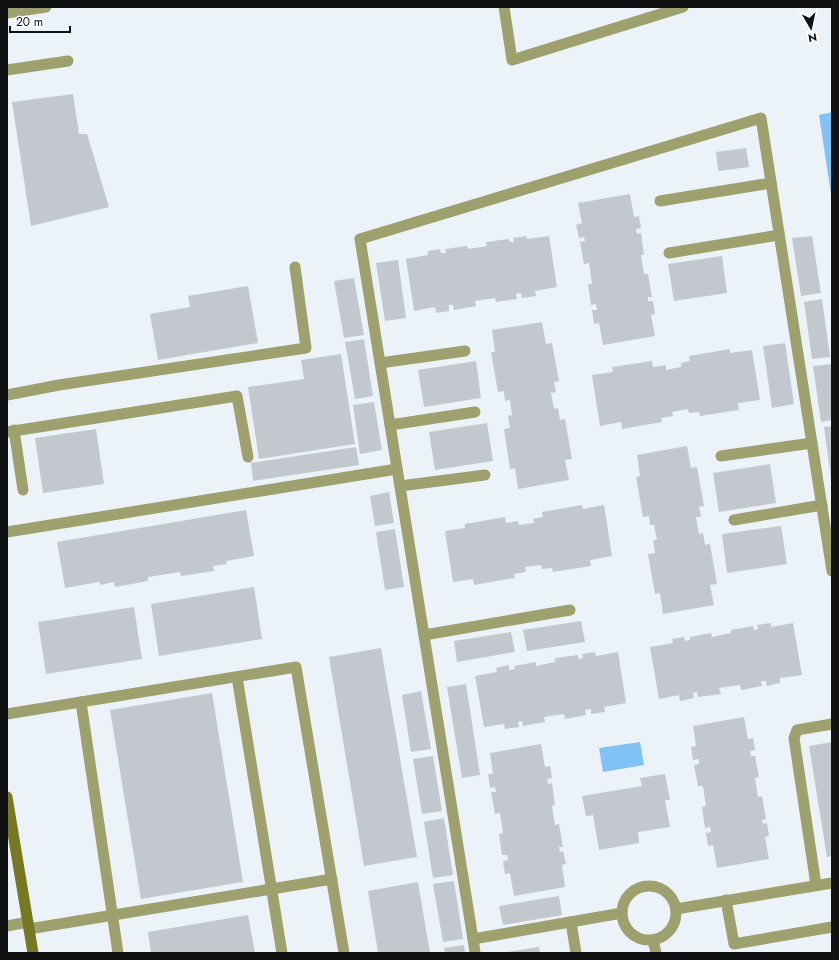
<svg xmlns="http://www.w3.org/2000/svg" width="839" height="960" font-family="Jost,sans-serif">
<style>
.water{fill:#83c2f5}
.building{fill:#c2c8cd}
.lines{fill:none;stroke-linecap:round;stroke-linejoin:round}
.service{stroke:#9ea06d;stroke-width:11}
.secondary{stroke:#777821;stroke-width:11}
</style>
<rect width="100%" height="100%" fill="#ecf3f8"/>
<g class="water">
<path d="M 832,112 L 832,201 L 819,115 Z"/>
<path d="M 640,742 L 644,765 L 603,772 L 599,748 Z"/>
</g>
<g class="building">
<path d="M 73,94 L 79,134 L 87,134 L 109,207 L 31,226 L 12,102 Z"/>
<path d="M 746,148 L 749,167 L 718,171 L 716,152 Z"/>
<path d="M 630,194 L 634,217 L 639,216 L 641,228 L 636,229 L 637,234 L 641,233 L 644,255 L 641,255 L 644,274 L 648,274 L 652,297 L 648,297 L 648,301 L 653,301 L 655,314 L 651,315 L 655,336 L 603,345 L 599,323 L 594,324 L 592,310 L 597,310 L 596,304 L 591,305 L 588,284 L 592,284 L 589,263 L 584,264 L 580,242 L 585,241 L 584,237 L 579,238 L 576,225 L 582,223 L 578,203 Z"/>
<path d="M 527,236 L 527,239 L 549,236 L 557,287 L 535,291 L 536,296 L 522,298 L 521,293 L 516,294 L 517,299 L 496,302 L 495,298 L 475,301 L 476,306 L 454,310 L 453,305 L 449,305 L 449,311 L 436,313 L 435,307 L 414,311 L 406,259 L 428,255 L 428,251 L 440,249 L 441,253 L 446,253 L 445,249 L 467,246 L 468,249 L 487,246 L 486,242 L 509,239 L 510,242 L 514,242 L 513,238 Z"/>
<path d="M 812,236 L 821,293 L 801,296 L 792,238 Z"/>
<path d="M 722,256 L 727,293 L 674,301 L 668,264 Z"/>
<path d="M 398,260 L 406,318 L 385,321 L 376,263 Z"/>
<path d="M 354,278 L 364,335 L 344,338 L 334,281 Z"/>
<path d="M 248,286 L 258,343 L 158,360 L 150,314 L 190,307 L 188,296 Z"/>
<path d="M 822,299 L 830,357 L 812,359 L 804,302 Z"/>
<path d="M 542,322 L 546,344 L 552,343 L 559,381 L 554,382 L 556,392 L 551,393 L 554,409 L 558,408 L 560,420 L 565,419 L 572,459 L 565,460 L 569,480 L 518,489 L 515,468 L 510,469 L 504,429 L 510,428 L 508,416 L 512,415 L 510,400 L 505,401 L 504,391 L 498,392 L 491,352 L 495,352 L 492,330 Z"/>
<path d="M 364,339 L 373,396 L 355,399 L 345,342 Z"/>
<path d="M 785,343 L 794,404 L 772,408 L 763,346 Z"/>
<path d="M 730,349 L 730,353 L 752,350 L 760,400 L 738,403 L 739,410 L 700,416 L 699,412 L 689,413 L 688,409 L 672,412 L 673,416 L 661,418 L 662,422 L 622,429 L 621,422 L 600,426 L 592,375 L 613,372 L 612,367 L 652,361 L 653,367 L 666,365 L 666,370 L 681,367 L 681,363 L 690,361 L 689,356 Z"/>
<path d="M 341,354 L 355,444 L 259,459 L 248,387 L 304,379 L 301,360 Z"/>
<path d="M 476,361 L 481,398 L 424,407 L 418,370 Z"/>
<path d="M 832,364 L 832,420 L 821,422 L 813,366 Z"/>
<path d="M 374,402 L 382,450 L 360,454 L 353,405 Z"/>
<path d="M 487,423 L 493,461 L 435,470 L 429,432 Z"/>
<path d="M 832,426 L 832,479 L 831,479 L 824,427 Z"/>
<path d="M 96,429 L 104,484 L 43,493 L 35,438 Z"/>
<path d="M 687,446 L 691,468 L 697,467 L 704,506 L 699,507 L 701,517 L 696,517 L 699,534 L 703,533 L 705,545 L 710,544 L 717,584 L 710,585 L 714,605 L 663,614 L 660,593 L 655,594 L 648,554 L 655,553 L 653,540 L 657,540 L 654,525 L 650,525 L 649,516 L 643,517 L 636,477 L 640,476 L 637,455 Z"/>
<path d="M 356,447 L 359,465 L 253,481 L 251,463 Z"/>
<path d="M 770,464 L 776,503 L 719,512 L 713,473 Z"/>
<path d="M 389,492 L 394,523 L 375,526 L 370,496 Z"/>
<path d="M 582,505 L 583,509 L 604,505 L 612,556 L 590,560 L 591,566 L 553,572 L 552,568 L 542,569 L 541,565 L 525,567 L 526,572 L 514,574 L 515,578 L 474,585 L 473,579 L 453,582 L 445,531 L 465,528 L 465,524 L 505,517 L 506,523 L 518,521 L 519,525 L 534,523 L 533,519 L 543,517 L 542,512 Z"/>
<path d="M 246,510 L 254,556 L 226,561 L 227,564 L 213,566 L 214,571 L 181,576 L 180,572 L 148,577 L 148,581 L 115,587 L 114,582 L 100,585 L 99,582 L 65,588 L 57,542 Z"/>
<path d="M 781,526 L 787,564 L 727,573 L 722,534 Z"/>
<path d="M 395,529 L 404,587 L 385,590 L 376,532 Z"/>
<path d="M 254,587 L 262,639 L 159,656 L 151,604 Z"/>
<path d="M 134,607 L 142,659 L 46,674 L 38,622 Z"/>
<path d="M 581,621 L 585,642 L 527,651 L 523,630 Z"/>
<path d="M 771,623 L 771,627 L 793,623 L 802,675 L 780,678 L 780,683 L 767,686 L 766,681 L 761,681 L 762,686 L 741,690 L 740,685 L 719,688 L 721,694 L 698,697 L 697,692 L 693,693 L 694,698 L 680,701 L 679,695 L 659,699 L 650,647 L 673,643 L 672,639 L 684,637 L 685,641 L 690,640 L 690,637 L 711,633 L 712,637 L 731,633 L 731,630 L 753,626 L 754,630 L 758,629 L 757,625 Z"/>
<path d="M 511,632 L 515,652 L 457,662 L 454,641 Z"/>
<path d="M 381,648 L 417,857 L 364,866 L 329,657 Z"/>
<path d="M 595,652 L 596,656 L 618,652 L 626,703 L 604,707 L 605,712 L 591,714 L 591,709 L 585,710 L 586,715 L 565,719 L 564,714 L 544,717 L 545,722 L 523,726 L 522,721 L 518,722 L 519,727 L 505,729 L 504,724 L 484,727 L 475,676 L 497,672 L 496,668 L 509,665 L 509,670 L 515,669 L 514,666 L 536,662 L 536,666 L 555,662 L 555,658 L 578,655 L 578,659 L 583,658 L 582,654 Z"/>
<path d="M 466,684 L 480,775 L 462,778 L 447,687 Z"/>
<path d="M 421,691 L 431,749 L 411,752 L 402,695 Z"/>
<path d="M 212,693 L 243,882 L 141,899 L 110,710 Z"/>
<path d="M 744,717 L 748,739 L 753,738 L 755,750 L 750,751 L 751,756 L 755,756 L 759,777 L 755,778 L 758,797 L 762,796 L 766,819 L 762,820 L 763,824 L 767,823 L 769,836 L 765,837 L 769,859 L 717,868 L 713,845 L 708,846 L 706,833 L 711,832 L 710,827 L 705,828 L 702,807 L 706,806 L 703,786 L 698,786 L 694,765 L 699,764 L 699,759 L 693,760 L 691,747 L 696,746 L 693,726 Z"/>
<path d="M 832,742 L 832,856 L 827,857 L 809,746 Z"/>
<path d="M 541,744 L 545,767 L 550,766 L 552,778 L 547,779 L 548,784 L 552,783 L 555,805 L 552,806 L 555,825 L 559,824 L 563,847 L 559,847 L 560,852 L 563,851 L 566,864 L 562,865 L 565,887 L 514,896 L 510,873 L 505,874 L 503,861 L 508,860 L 507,855 L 502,855 L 499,834 L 503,833 L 500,813 L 495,814 L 491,792 L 496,792 L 495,787 L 490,788 L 488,774 L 493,774 L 490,753 Z"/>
<path d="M 433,756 L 442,811 L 422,814 L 413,759 Z"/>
<path d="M 665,774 L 670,800 L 665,800 L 670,827 L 638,832 L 639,843 L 599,850 L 593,815 L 586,816 L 582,796 L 642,786 L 640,778 Z"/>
<path d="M 444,818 L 453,875 L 433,878 L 424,822 Z"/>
<path d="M 454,881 L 463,939 L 443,942 L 433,884 Z"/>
<path d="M 418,882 L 430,953 L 378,953 L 368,891 Z"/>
<path d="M 559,896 L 562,915 L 503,925 L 499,906 Z"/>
<path d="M 248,915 L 255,953 L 151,953 L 148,932 Z"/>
<path d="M 464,945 L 465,953 L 445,953 L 444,948 Z"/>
<path d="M 539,947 L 540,953 L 506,953 L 506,952 Z"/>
</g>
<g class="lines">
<g class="service">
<path d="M 504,7 L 512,60 L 683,7"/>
<path d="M 7,13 L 46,7"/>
<path d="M 7,70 L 68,61"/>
<path d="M 660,201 L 771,183"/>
<path d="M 669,253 L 779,235"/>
<path d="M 380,363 L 465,351"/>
<path d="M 7,395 L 59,385 L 306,348 L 295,267"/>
<path d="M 390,425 L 475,412"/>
<path d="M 14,430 L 23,490"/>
<path d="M 7,432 L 237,396 L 248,457"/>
<path d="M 721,456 L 812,443"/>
<path d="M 400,486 L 485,475"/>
<path d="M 734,520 L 822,505"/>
<path d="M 7,532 L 397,469"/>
<path d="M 424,635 L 570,610"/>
<path d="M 237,677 L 282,953"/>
<path d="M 81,702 L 118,953"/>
<path d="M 7,714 L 296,667 L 344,953"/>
<path d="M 816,885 L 794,738 L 797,730 L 832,724"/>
<circle cx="649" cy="913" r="27"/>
<path d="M 726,900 L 734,944 L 832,927"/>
<path d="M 676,909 L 832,883"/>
<path d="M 622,913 L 473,939 L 360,239 L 761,118 L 832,571"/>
<path d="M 571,922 L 576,953"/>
<path d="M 7,926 L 28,922"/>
<path d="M 29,929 L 332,879"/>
<path d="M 473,939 L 475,953"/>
<path d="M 653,940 L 656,953"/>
</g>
<path class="secondary" d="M 7,797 L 33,953"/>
</g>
<rect width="839" height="960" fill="none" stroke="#0f1113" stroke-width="16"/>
<g transform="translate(811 28) rotate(171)" stroke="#ffffff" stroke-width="3" paint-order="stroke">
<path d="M0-3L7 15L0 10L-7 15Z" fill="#0f1113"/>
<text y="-6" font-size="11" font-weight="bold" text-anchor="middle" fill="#0f1113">N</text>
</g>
<path d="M10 26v6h60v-6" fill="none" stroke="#0f1113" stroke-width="2"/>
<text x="16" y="26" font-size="12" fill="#0f1113" stroke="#ffffff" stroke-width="3" paint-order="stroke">20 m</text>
</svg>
